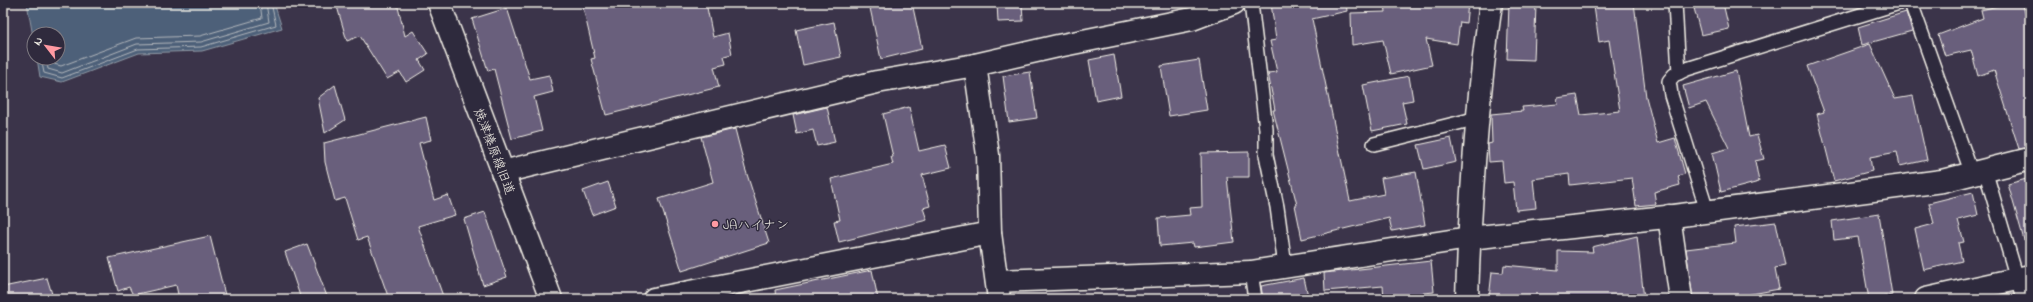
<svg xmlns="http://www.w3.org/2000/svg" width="2033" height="302" font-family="'Indie Flower','Klee One',sans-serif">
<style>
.water{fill:#4e6079;stroke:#909aa5}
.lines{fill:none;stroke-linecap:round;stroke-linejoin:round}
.shore{stroke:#b2b7bc;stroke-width:1}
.building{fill:#695e7c;stroke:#f4f1e8}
.service-casing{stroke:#f4f1e8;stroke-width:16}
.minor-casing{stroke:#f4f1e8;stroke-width:25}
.tertiary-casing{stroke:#f4f1e8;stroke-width:25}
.service{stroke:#2f2a3d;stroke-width:13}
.minor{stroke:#2f2a3d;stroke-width:22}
.tertiary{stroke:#2f2a3d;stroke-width:22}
.poi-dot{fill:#ff9aa2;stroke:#2f2a3d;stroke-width:1.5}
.labels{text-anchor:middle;stroke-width:3;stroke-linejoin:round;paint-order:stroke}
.street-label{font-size:13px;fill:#f4f1e8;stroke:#2f2a3d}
.poi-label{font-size:13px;fill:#f4f1e8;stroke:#2f2a3d;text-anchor:start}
</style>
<rect width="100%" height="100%" fill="#3b344a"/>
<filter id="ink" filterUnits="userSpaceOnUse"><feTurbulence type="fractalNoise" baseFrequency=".025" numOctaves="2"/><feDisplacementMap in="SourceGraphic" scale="8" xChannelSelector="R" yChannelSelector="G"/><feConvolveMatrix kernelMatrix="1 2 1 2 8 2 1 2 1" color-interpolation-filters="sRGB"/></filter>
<g filter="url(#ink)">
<path class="water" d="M 27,3 L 274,3 L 282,28 L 202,51 L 139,53 L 62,82 L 40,77 L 37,58 L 58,58 L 58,34 L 34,34 L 34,42 Z"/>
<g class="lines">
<g class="shore">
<path d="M 41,58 L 44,73 L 62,78 L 138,49 L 201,47 L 276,25 L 271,3"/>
<path d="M 46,58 L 48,69 L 62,73 L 137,44 L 201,42 L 269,22 L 266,3"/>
<path d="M 52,58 L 54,64 L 61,66 L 136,38 L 200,36 L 262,18 L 260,3"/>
</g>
</g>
<g class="building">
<path d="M 336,3 L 397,3 L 405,36 L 413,31 L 428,54 L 419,60 L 425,70 L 406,82 L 400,72 L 387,79 L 360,36 L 347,41 Z"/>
<path d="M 582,3 L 706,3 L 713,37 L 728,33 L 732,54 L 724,56 L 726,64 L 714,67 L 719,87 L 606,115 L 591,59 L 595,58 Z"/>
<path d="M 882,3 L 912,3 L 922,49 L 881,59 L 870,8 L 882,6 Z"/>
<path d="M 997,3 L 1022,3 L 1023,21 L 998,22 Z"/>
<path d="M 1271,3 L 1346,3 L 1347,11 L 1312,19 L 1350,201 L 1384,194 L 1381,178 L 1416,172 L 1425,225 L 1392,231 L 1389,218 L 1302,239 L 1295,205 L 1297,205 L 1273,110 L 1275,110 L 1268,73 L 1277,72 L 1270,41 L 1276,40 Z"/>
<path d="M 1385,3 L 1468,3 L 1466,23 L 1460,22 L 1457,44 L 1426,39 L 1432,65 L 1391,74 L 1383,40 L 1352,45 L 1351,13 L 1386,12 Z"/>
<path d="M 1615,3 L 1634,3 L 1646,97 L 1658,143 L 1675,138 L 1685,174 L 1678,176 L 1680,185 L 1654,192 L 1656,204 L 1636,206 L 1632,178 L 1570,185 L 1569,174 L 1533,179 L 1536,208 L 1516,210 L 1513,182 L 1504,183 L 1502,161 L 1489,162 L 1488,144 L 1492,143 L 1491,114 L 1523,111 L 1522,107 L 1558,104 L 1557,98 L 1577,95 L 1581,115 L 1620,111 L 1609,40 L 1599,42 L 1594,6 Z"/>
<path d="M 1719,3 L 1723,3 L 1729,29 L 1701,35 L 1694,8 Z"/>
<path d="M 2010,3 L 2022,3 L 2030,28 L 2030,147 L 2019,149 L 1994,70 L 1978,76 L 1971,50 L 1945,56 L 1938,35 L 1983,18 L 1981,10 Z"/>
<path d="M 1509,4 L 1536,5 L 1534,60 L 1507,59 Z"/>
<path d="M 507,8 L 530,79 L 549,75 L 553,92 L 534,97 L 542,131 L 512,139 L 494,69 L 488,71 L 472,19 Z"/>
<path d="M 1906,12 L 1912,31 L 1862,45 L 1858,27 Z"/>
<path d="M 834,22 L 841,57 L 803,65 L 796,30 Z"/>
<path d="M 1870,44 L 1895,99 L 1913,96 L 1927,160 L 1900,166 L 1897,152 L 1870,157 L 1872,171 L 1834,181 L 1817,114 L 1824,112 L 1807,66 Z"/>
<path d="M 1114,55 L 1121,96 L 1096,101 L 1089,60 Z"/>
<path d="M 1199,60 L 1207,110 L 1169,116 L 1161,66 Z"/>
<path d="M 1736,71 L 1749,137 L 1757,135 L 1764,159 L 1755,161 L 1759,182 L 1721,192 L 1712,153 L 1729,148 L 1706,102 L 1689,108 L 1683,86 Z"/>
<path d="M 1030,72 L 1037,118 L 1009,122 L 1003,76 Z"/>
<path d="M 1409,76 L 1413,100 L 1402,102 L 1407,124 L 1372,131 L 1363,85 Z"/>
<path d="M 335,85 L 345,120 L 325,133 L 318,98 Z"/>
<path d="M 827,107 L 835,142 L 817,146 L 813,130 L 797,134 L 793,115 Z"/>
<path d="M 909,107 L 919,151 L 945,145 L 951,168 L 922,175 L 930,206 L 923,208 L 927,220 L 839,242 L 834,221 L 840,220 L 831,179 L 893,164 L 891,157 L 893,157 L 883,114 Z"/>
<path d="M 426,117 L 431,140 L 419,143 L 434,200 L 448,195 L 455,215 L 418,226 L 444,299 L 389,299 L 367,237 L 358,240 L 345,198 L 335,201 L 325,162 L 324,143 Z"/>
<path d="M 735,129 L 745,168 L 769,243 L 682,271 L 659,199 L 713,182 L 701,137 Z"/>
<path d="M 1451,138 L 1456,162 L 1424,169 L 1418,145 Z"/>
<path d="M 1249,152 L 1249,177 L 1227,177 L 1234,242 L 1194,247 L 1193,243 L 1160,246 L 1158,218 L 1190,215 L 1189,208 L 1202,207 L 1201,153 Z"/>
<path d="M 2030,178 L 2030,240 L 2024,240 L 2008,184 Z"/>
<path d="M 608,182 L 616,206 L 592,215 L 583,191 Z"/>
<path d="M 1973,192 L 1978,215 L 1958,220 L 1964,242 L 1958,243 L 1962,261 L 1924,270 L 1915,229 L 1934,224 L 1929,203 Z"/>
<path d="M 485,212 L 507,277 L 483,285 L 464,219 Z"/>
<path d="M 1879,214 L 1892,295 L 1869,299 L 1858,237 L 1834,240 L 1832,221 Z"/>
<path d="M 1776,222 L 1785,266 L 1775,268 L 1779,289 L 1725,299 L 1693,299 L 1686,249 L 1736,243 L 1734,227 Z"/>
<path d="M 210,236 L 226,299 L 179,299 L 176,285 L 133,295 L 129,287 L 118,291 L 109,258 Z"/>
<path d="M 1637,236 L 1644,299 L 1489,299 L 1492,272 L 1503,273 L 1504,265 L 1558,270 L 1558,251 L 1593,252 L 1592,247 Z"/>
<path d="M 307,244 L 328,299 L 301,299 L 285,252 Z"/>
<path d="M 1431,261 L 1434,292 L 1384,297 L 1383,286 L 1325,291 L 1324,273 Z"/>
<path d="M 872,270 L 878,299 L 776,299 L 775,290 Z"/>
<path d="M 47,278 L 52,294 L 41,299 L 3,299 L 3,287 Z"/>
<path d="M 1304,278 L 1308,296 L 1293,299 L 1263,299 L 1261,286 Z"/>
</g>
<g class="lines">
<g class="service-casing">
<g id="service">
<path d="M 1251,3 L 1266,129 L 1266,155 L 1277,207 L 1285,266"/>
<path d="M 1675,3 L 1679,73"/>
<path d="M 1911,3 L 1972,174"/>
<path d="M 1374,144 L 1478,118"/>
<path d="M 1985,170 L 2023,299"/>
<path d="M 1707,211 L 1671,95 L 1669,81 L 1674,75 L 1687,69 L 1899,3"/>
<path d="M 1251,272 L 1255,299"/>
</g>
</g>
<g class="minor-casing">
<g id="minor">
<path d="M 975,65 L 988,155 L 990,233 L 999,299"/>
<path d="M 1669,216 L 1681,299"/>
<path d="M 997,281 L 1251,272 L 1469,238 L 1666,217 L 1942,181 L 2030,159"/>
<path d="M 654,299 L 990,233"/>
<path d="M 1467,299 C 1470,200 1477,101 1491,3"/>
<path d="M 1926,299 L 2030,276"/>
</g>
</g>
<g class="tertiary-casing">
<g id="tertiary">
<path d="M 439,3 L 551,299"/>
<path d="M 502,172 L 877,82 L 975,65 L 1058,46 L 1192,19 L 1234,3"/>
</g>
</g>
<use href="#service" class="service"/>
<use href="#minor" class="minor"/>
<use href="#tertiary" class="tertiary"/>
</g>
</g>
<circle class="poi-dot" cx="715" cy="224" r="4"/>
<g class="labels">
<g class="street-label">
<text transform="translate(495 151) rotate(69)" y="5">焼津榛原線旧道</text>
</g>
<g class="poi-label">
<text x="723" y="229">JAハイナン</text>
</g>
</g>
<rect width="2033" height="302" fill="none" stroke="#2f2a3d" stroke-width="16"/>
<rect x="8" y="8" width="2017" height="286" fill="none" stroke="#f4f1e8" stroke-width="1.5" filter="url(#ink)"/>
<g transform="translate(46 46) rotate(301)"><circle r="19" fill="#2f2a3d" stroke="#7e7a81"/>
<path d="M0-3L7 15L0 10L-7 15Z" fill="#ff9aa2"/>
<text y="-6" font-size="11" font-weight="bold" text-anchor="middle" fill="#f4f1e8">N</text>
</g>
</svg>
